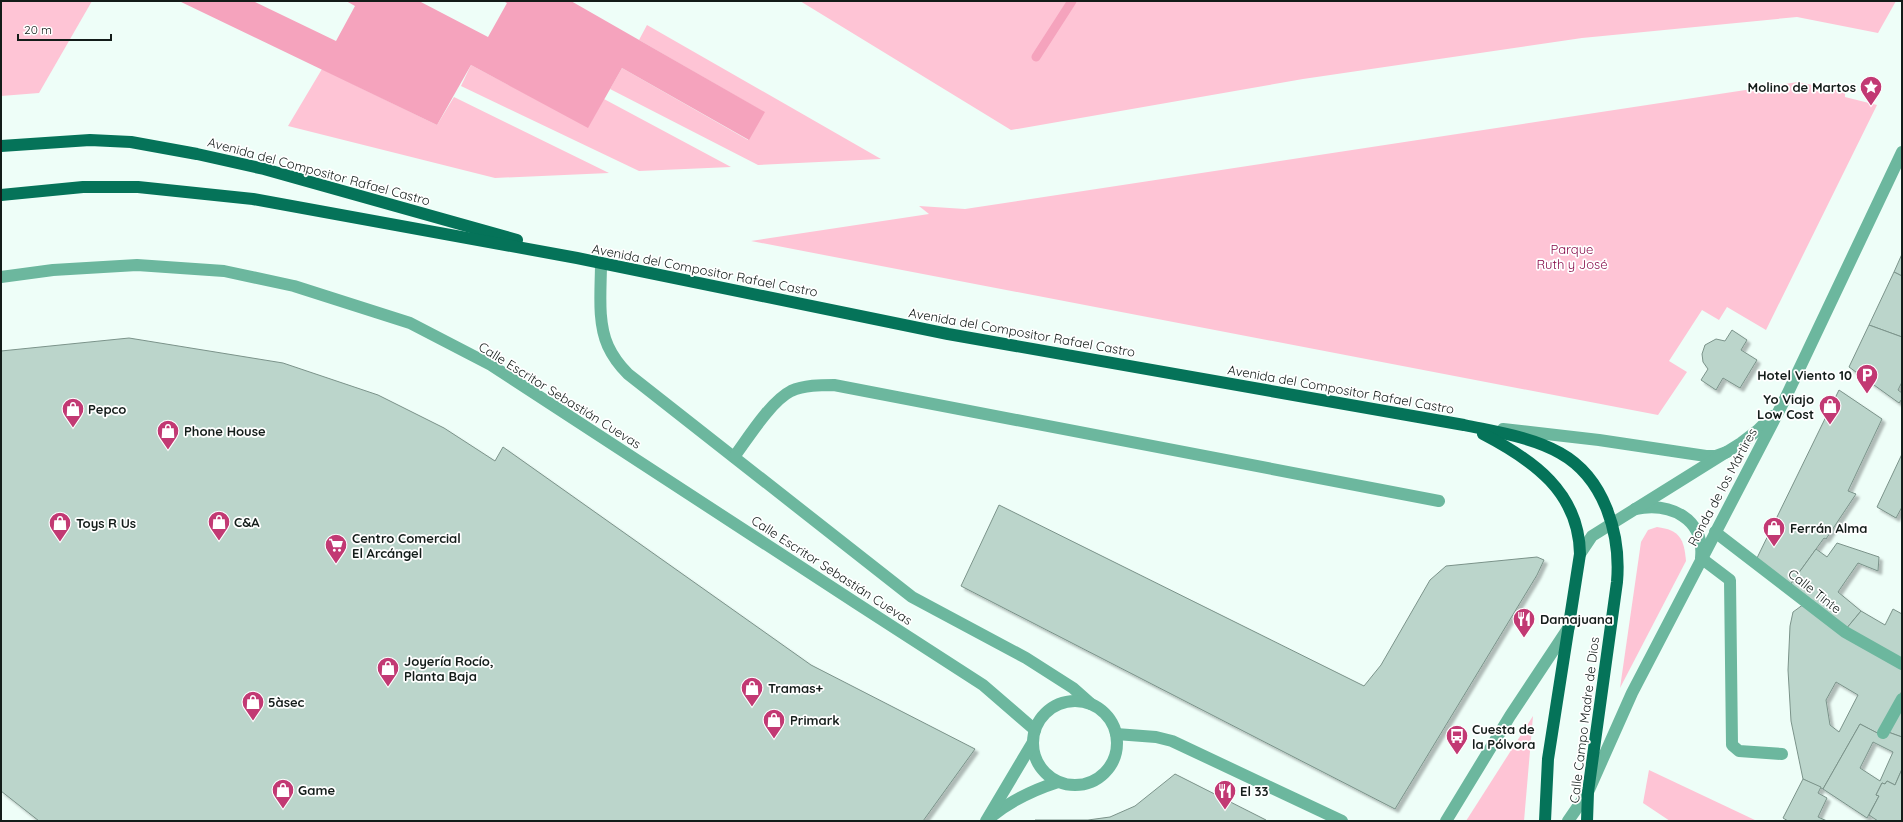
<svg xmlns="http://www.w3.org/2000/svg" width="1903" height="822" font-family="Quicksand,sans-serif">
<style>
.green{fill:#fec4d5}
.water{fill:#f5a3bd}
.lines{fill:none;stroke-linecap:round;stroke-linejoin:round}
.stream{stroke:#f5a3bd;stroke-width:9}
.building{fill:#bbd5cb;stroke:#7b938a;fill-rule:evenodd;filter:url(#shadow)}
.minor{stroke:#6cb79e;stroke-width:12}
.major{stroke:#057359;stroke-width:12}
.labels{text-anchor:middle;stroke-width:3.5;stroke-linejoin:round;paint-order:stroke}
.poi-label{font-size:13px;font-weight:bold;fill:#131c19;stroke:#fff;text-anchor:start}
.street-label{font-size:13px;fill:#131c19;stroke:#fff}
.park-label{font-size:13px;fill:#860a48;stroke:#fff}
</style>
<defs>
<filter id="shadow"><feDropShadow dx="3.5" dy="3.5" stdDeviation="1" flood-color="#0004"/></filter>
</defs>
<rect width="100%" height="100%" fill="#eefef8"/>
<g class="green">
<path d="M 1,1 L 92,1 L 39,93 L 1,96 Z"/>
<path d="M 800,1 L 1896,1 L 1878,33 L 1797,17 L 1582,38 L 1303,79 L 1011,130 Z"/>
<path d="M 647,25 L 881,159 L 758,165 L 610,89 L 622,68 L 748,140 L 764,112 L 639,40 Z"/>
<path d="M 471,65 L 588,127 L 604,99 L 731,167 L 639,171 L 461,86 Z"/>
<path d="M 322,69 L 437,125 L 454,97 L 609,173 L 495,178 L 288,126 Z"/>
<path d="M 1798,82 L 1845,92 L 1845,97 L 1877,105 L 1766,330 L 1727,307 L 1719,320 L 1702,310 L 1669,361 L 1687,372 L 1658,415 L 751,241 L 929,214 L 919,206 L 965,209 Z"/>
<path d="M 1657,527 C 1680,530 1684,539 1686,561 L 1620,688 L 1641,542 L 1648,530 Z"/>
<path d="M 1533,716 L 1524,821 L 1466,821 Z"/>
<path d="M 1649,770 L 1757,821 L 1670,821 L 1643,803 Z"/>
</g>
<path class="water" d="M 179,1 L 253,1 L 336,41 L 355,6 L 346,1 L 419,1 L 488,37 L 507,3 L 503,1 L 571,1 L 765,112 L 749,140 L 622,68 L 588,128 L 471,65 L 437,125 Z"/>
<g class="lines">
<path class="stream" d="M 1036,57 L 1072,1"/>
</g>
<g class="building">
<path d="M 1902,254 L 1902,276 L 1894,272 Z"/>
<path d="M 1894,272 L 1902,276 L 1902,337 L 1869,325 Z"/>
<path d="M 1869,325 L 1902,337 L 1902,382 L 1898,390 L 1902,393 L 1902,399 L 1899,403 L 1849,367 Z"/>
<path d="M 1732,330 L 1747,340 L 1741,350 L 1757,360 L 1740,388 L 1723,378 L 1716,390 L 1701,380 L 1708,369 L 1703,362 L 1702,354 L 1705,345 L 1716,339 L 1725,341 Z"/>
<path d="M 129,338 L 283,363 L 378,395 L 444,428 L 495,461 L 503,447 L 811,665 L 975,749 L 923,821 L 39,821 L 1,791 L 1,351 Z"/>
<path d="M 1839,390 L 1882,419 L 1848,491 L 1856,494 L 1826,539 L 1824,538 L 1790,585 L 1757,558 Z"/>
<path d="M 1902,454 L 1902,507 L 1896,518 L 1877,507 Z"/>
<path d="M 999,505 L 1364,686 L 1381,665 L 1430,580 L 1446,566 L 1537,557 L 1544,560 L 1537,575 L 1395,809 L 961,586 Z"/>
<path d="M 1837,543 L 1879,557 L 1878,571 L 1858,563 L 1838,592 L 1861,611 L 1846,629 L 1790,585 L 1816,549 L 1827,557 Z"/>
<path d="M 1804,604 L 1902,670 L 1902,691 L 1879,734 L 1860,724 L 1823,789 L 1803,779 L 1791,721 L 1788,670 L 1790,626 L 1793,612 ZM 1836,682 L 1858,695 L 1839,732 L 1830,725 L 1826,700 Z"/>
<path d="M 1893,609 L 1902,614 L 1902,659 L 1846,629 L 1861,611 L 1885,625 Z"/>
<path d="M 1902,707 L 1902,737 L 1888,732 Z"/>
<path d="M 1860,724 L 1885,737 L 1888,732 L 1902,737 L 1902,769 L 1895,785 L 1887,781 L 1885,784 L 1882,783 L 1876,795 L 1879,796 L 1867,818 L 1823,789 ZM 1873,742 L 1893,752 L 1880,781 L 1860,768 Z"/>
<path d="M 1902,769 L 1902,821 L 1878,821 L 1869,815 L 1879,796 L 1876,795 L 1882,783 L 1885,784 L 1887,781 L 1895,785 Z"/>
<path d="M 1175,774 L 1266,820 L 1265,821 L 1036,821 L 1035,820 L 1088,820 L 1110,817 L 1135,806 Z"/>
<path d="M 1803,779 L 1821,787 L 1818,793 L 1827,798 L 1818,817 L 1827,821 L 1788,821 L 1783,818 Z"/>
</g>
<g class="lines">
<g class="minor">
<path d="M 601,263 C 601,289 597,322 608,346 C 613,357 620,366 628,374 L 912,597 L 1026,658 L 1073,688 L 1091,704"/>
<path d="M 1,277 L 53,270 L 137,265 L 224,271 L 294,286 L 410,323 L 491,365 L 856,603 L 983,685 L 1035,730"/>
<path d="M 1503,429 L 1599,440 L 1706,456 L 1716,456 L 1727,452"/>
<path d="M 734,457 C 748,438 771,401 791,391 C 804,385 821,385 834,385 L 1439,501"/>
<path d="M 1635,509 C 1670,502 1705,518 1701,558 L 1730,580 L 1732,745 L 1739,751 L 1782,754"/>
<path d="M 1715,532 L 1845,632 L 1902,664"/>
<path d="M 1580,554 L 1592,536 L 1741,443 L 1758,430 L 1772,416"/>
<circle cx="1075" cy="743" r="42"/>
<path d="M 1883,733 L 1902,699"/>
<path d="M 1116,734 L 1156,737 L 1172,741 L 1342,821"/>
<path d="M 992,816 C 1012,800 1033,790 1058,782"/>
<path d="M 986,821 L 1033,742"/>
<path d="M 1446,821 L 1510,716 L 1569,627"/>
<path d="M 1568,821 L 1588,792 L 1632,693 L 1784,401 L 1902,152"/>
</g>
<g class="major">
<path d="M 1,146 L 90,140 L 131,142 L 197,154 L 264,169 L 517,240"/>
<path d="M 1,195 L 83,187 L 138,187 L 253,199 L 577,258 L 948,334 L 1464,425 C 1496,432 1532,437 1560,453 C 1605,478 1621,535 1617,582 L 1588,792 L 1587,821"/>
<path d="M 1483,434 C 1533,460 1579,492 1580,554 L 1548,759 L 1545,821"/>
</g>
</g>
<defs>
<g id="sight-pin" transform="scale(1.15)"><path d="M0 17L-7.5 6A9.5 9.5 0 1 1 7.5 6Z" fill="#c23973" stroke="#fff"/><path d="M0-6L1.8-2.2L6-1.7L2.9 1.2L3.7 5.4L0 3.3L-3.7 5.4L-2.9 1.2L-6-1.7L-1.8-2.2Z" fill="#fff"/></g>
<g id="parking-pin" transform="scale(1.15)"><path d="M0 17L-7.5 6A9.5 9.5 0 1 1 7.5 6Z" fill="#c23973" stroke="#fff"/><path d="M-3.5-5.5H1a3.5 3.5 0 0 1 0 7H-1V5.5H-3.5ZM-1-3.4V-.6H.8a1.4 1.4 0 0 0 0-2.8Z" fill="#fff"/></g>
<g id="shop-pin" transform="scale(1.15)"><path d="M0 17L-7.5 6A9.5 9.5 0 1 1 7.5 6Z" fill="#c23973" stroke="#fff"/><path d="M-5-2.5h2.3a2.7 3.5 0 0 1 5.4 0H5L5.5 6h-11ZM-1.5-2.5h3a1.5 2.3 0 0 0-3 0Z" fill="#fff"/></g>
<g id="supermarket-pin" transform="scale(1.15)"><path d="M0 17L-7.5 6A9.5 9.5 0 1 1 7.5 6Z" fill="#c23973" stroke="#fff"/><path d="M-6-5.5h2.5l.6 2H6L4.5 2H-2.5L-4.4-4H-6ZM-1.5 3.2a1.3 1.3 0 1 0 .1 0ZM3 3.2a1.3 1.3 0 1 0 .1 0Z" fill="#fff"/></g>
<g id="restaurant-pin" transform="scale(1.15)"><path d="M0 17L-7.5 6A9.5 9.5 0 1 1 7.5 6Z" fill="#c23973" stroke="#fff"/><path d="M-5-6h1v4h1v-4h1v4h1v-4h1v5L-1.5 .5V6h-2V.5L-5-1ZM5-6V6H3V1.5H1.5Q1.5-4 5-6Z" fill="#fff"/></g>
<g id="bus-pin" transform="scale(1.15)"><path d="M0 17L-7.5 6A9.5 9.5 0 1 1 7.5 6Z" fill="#c23973" stroke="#fff"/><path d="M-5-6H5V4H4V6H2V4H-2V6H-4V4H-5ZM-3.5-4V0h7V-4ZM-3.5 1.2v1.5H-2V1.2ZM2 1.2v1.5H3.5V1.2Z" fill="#fff"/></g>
</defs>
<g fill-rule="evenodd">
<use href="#sight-pin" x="1871" y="87"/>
<use href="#parking-pin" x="1867" y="375"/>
<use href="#shop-pin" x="1830" y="406"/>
<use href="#shop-pin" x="73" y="409"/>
<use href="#shop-pin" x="168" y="431"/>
<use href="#shop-pin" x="219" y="522"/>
<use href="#shop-pin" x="60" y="523"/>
<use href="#shop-pin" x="1774" y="528"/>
<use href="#supermarket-pin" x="336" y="545"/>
<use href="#restaurant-pin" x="1524" y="619"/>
<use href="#shop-pin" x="388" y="668"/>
<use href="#shop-pin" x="752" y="688"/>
<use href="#shop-pin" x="253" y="702"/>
<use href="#shop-pin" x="774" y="720"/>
<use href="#bus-pin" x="1457" y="736"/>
<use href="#shop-pin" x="283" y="790"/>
<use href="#restaurant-pin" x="1225" y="791"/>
</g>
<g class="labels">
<g class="poi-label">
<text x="1856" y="92" text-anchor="end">Molino de Martos</text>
<text x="1852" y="380" text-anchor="end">Hotel Viento 10</text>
<text x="1814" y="404" text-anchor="end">Yo Viajo<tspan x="1814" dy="15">Low Cost</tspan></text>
<text x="88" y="414">Pepco</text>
<text x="184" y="436">Phone House</text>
<text x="234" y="527">C&amp;A</text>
<text x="76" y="528">Toys R Us</text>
<text x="1790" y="533">Ferrán Alma</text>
<text x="352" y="543">Centro Comercial<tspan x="352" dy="15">El Arcángel</tspan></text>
<text x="1540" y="624">Damajuana</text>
<text x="404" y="666">Joyería Rocío,<tspan x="404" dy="15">Planta Baja</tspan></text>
<text x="768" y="693">Tramas+</text>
<text x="268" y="707">5àsec</text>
<text x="790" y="725">Primark</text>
<text x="1472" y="734">Cuesta de<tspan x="1472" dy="15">la Pólvora</tspan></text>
<text x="298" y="795">Game</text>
<text x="1240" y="796">El 33</text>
</g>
<g class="street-label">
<text transform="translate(319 171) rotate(15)" y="5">Avenida del Compositor Rafael Castro</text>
<text transform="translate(705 270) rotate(11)" y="5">Avenida del Compositor Rafael Castro</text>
<text transform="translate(1022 332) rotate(10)" y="5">Avenida del Compositor Rafael Castro</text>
<text transform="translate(1341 389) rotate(10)" y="5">Avenida del Compositor Rafael Castro</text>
<text transform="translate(560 395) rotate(32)" y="5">Calle Escritor Sebastián Cuevas</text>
<text transform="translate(1722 487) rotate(-62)" y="5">Ronda de los Mártires</text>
<text transform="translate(832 570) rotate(33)" y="5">Calle Escritor Sebastián Cuevas</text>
<text transform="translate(1815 591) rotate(38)" y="5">Calle Tinte</text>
<text transform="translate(1584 720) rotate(-83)" y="5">Calle Campo Madre de Dios</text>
</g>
<g class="park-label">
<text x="1572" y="254">Parque<tspan x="1572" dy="15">Ruth y José</tspan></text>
</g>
</g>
<rect width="1903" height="822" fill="none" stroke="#131c19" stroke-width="4"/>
<path d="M18 34v6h93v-6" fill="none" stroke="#131c19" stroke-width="2"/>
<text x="24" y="34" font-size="12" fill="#131c19" stroke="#ffffff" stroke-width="3" paint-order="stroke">20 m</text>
</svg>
